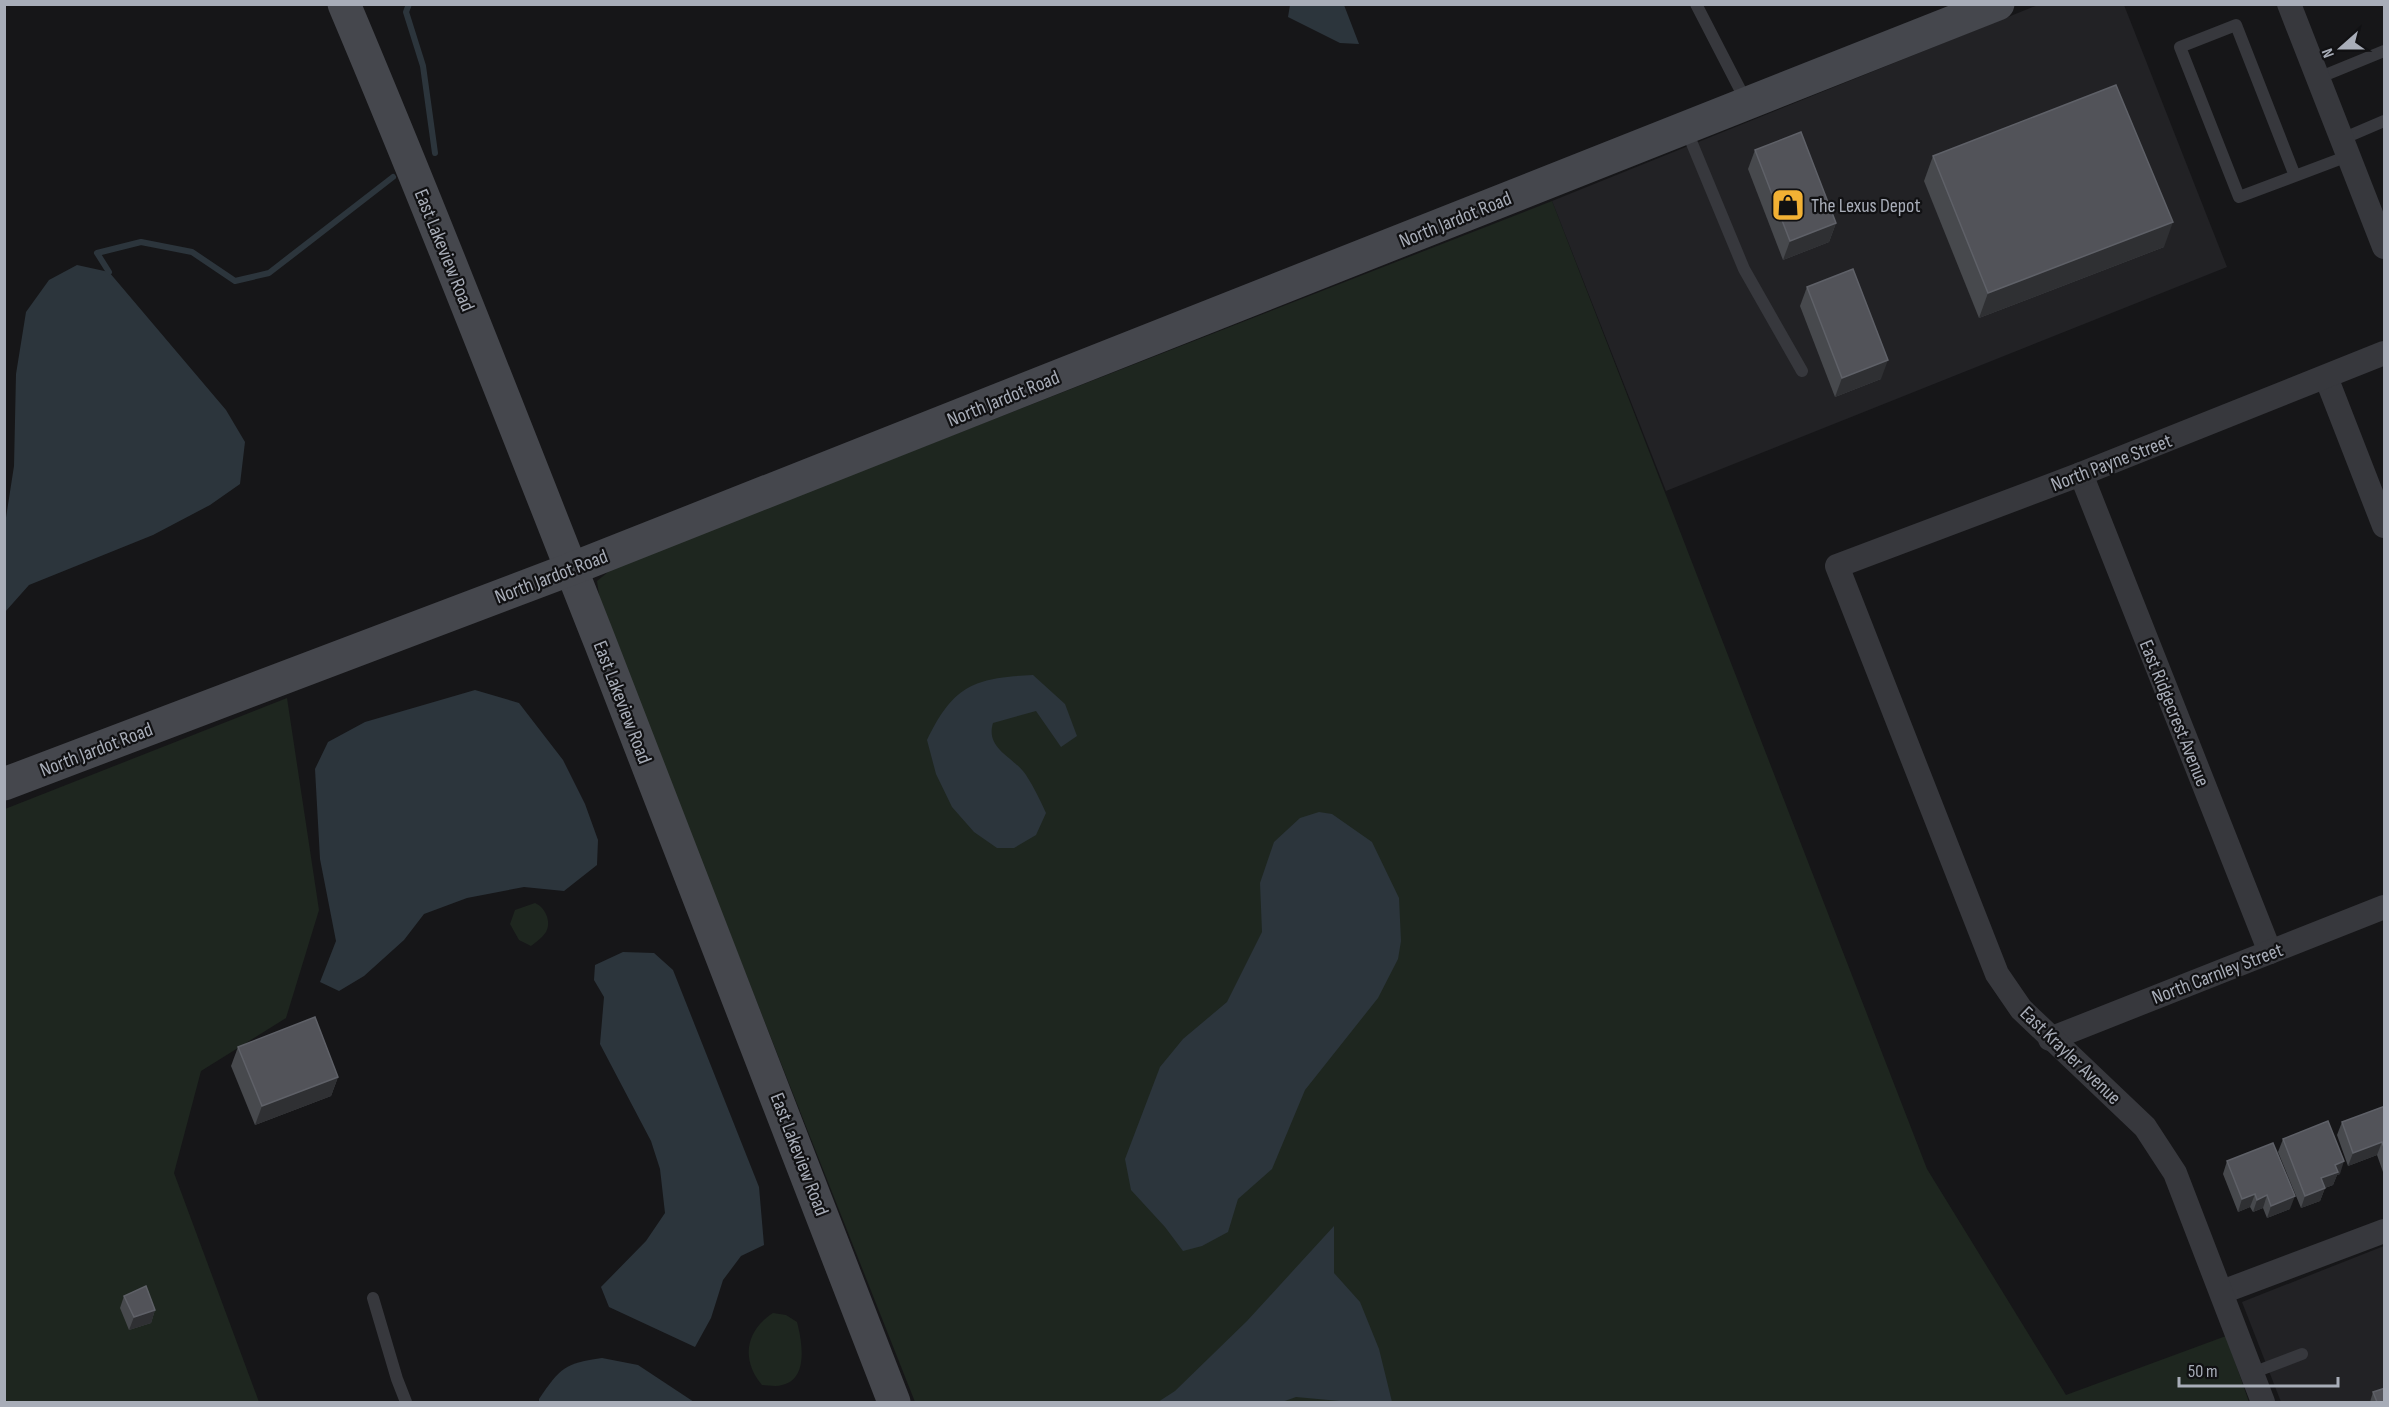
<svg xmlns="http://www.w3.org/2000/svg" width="2389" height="1407" font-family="'Sofia Sans Condensed',sans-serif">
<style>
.built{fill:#222225}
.green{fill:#1e261f}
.water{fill:#2c353c}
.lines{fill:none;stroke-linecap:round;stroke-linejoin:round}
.stream{stroke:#2c353c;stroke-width:6}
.lane{stroke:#37383d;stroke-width:12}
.street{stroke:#37383d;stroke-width:24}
.secondary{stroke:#45474d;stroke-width:33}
.wall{fill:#47494d}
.shaded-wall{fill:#2f3033}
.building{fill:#525359;stroke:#5f6168;stroke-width:1.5}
.labels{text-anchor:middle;stroke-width:4.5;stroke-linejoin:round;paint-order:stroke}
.poi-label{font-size:20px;fill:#a8adb8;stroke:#111113;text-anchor:start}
.street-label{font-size:20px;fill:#a8adb8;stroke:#111113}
</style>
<rect width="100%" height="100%" fill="#161618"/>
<g class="built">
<path d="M 2038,5 L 2124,5 L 2227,267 L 1666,491 L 1552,201 Z"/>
<path d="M 2384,1246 L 2384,1402 L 2281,1402 L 2242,1302 Z"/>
</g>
<g class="green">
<path d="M 1552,201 L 1927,1169 L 2066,1395 L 2226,1336 L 2249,1402 L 915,1402 L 601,608 L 597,581 L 613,568 Z"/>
<path d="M 287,698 L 319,910 L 286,1018 L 201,1071 L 174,1173 L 259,1402 L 5,1402 L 5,809 Z"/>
<path d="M 535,903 C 545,907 552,922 546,932 C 542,938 536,942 531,946 L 519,940 L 510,924 L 515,910 Z"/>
<path d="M 773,1313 L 786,1315 L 797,1322 C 802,1341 809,1379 782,1385 C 776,1387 768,1385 762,1385 C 741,1360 745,1331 773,1313 Z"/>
</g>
<g class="water">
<path d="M 1290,5 L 1344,5 L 1359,44 L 1340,43 L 1288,17 Z"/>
<path d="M 77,265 L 109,272 L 226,410 L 245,442 L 240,484 L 210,505 L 153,535 L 29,585 L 5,612 L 5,524 L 14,466 L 16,374 L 26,312 L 49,280 Z"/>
<path d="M 1033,675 L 1065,704 L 1077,736 L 1061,747 L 1036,711 L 993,723 C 985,749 1014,757 1026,775 C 1034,787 1040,800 1046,813 L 1036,835 L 1014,848 L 997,848 L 974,832 L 952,807 L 936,774 L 927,740 C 954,685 973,678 1033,675 Z"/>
<path d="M 475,690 L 519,703 L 563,760 L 585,804 L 598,840 L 597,865 L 564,891 L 524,887 L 467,898 L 424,914 L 404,940 L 364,976 L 339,991 L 320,982 L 336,941 L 320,859 L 315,769 L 328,742 L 365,722 Z"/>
<path d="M 1319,812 L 1332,814 L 1372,842 L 1399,898 L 1401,941 L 1398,959 L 1378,998 L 1305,1090 L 1272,1169 L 1238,1199 L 1228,1232 L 1202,1246 L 1183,1251 L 1165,1227 L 1131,1190 L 1125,1159 L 1160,1067 L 1183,1039 L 1227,1002 L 1262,932 L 1260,883 L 1274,842 L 1300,818 Z"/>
<path d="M 623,952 L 654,953 L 673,970 L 759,1187 L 764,1245 L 741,1256 L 723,1280 L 711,1318 L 695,1347 L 609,1307 L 601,1287 L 646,1241 L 665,1213 L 660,1169 L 651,1141 L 600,1044 L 604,997 L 594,980 L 595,965 Z"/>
<path d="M 1334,1226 L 1334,1273 L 1360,1302 L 1379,1349 L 1392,1402 L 1350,1402 L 1296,1397 L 1282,1402 L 1158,1402 L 1175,1391 L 1247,1321 Z"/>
<path d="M 602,1358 L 638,1365 L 694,1402 L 539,1402 L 539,1399 C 560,1368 565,1363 602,1358 Z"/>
</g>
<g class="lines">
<g class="stream">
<path d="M 409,4 L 406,12 L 423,66 L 435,153"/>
<path d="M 109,272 L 97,253 L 141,242 L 192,252 L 235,281 L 269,273 L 393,177"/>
</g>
<g class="lane">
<path d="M 1696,4 L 1747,103"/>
<path d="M 2318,78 L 2384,51"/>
<path d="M 1686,129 L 1744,269 L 1802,371"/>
<path d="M 2342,139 L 2384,121"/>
<path d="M 2295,176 L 2236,25 L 2180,47 L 2239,197 L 2348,156"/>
<path d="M 373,1298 L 397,1379 L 406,1402"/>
<path d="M 2252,1373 L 2302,1354"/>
</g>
<g class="street">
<path d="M 2289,4 L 2384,247"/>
<path d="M 2326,377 L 2384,526"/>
<path d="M 2081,474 L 2270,952"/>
<path d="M 2050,1039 L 2384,907"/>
<path d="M 2222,1292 L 2384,1231"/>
<path d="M 2263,1402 L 2175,1173 L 2145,1127 L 2021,1009 L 1997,974 L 1837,566 L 2081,474 L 2384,353"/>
</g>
<g class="secondary">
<path d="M 344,4 C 433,215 516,429 600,642 C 699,895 798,1148 894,1402"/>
<path d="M 4,784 L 571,569 L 1998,4"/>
</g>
</g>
<g class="wall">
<path d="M 1755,150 L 1836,223 L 1829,242 L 1783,260 L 1748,169 Z"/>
<path d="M 1933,156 L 2164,247 L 1979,318 L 1924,181 Z"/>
<path d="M 1807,287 L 1881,379 L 1835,397 L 1800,306 Z"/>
<path d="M 238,1047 L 338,1077 L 331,1096 L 255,1125 L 231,1066 Z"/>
<path d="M 2385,1106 L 2385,1172 L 2383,1172 L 2377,1155 L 2348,1166 L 2337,1135 L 2342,1122 Z"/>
<path d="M 2283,1139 L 2340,1174 L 2337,1175 L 2333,1185 L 2325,1188 L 2320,1201 L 2301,1208 L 2278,1152 Z"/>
<path d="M 2227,1161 L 2290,1209 L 2267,1218 L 2263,1208 L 2253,1212 L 2250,1207 L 2238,1212 L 2223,1174 Z"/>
<path d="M 124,1296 L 155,1310 L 151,1323 L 129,1330 L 120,1308 Z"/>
<path d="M 2373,1392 L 2385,1402 L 2370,1402 Z"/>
</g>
<g class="shaded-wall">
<path d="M 2173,222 L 2164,247 L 1979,318 L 1988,293 Z"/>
<path d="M 1836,223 L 1829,242 L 1783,260 L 1790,241 Z"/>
<path d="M 1888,360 L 1881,379 L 1835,397 L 1842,378 Z"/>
<path d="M 338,1077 L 331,1096 L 255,1125 L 262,1106 Z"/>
<path d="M 2382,1142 L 2377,1155 L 2348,1166 L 2353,1153 Z"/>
<path d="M 2344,1161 L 2340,1174 L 2337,1175 L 2333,1185 L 2316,1191 L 2321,1178 L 2335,1165 Z"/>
<path d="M 2325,1188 L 2320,1201 L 2301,1208 L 2305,1196 Z"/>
<path d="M 2255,1194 L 2250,1207 L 2238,1212 L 2242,1199 Z"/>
<path d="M 2267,1195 L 2263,1208 L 2253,1212 L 2257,1200 Z"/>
<path d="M 2295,1196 L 2290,1209 L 2267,1218 L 2271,1206 Z"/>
<path d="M 155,1310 L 151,1323 L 129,1330 L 134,1317 Z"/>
</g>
<g class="building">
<path d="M 2116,85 L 2173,222 L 1988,293 L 1933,156 Z"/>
<path d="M 1801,132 L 1836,223 L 1790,241 L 1755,150 Z"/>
<path d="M 1853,269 L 1888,360 L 1842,378 L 1807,287 Z"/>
<path d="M 315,1017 L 338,1077 L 262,1106 L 238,1047 Z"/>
<path d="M 2385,1106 L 2385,1150 L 2382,1142 L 2353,1153 L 2342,1122 Z"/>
<path d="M 2328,1121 L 2344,1161 L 2335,1165 L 2338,1172 L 2321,1178 L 2325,1188 L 2305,1196 L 2283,1139 Z"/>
<path d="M 2273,1143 L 2295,1196 L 2271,1206 L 2267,1195 L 2257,1200 L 2255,1194 L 2242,1199 L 2227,1161 Z"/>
<path d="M 146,1286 L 155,1310 L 134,1317 L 124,1296 Z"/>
<path d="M 2385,1388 L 2385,1402 L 2377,1402 L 2373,1392 Z"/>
</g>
<defs>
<g id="shop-square" transform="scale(1.725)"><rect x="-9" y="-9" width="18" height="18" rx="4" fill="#f2b134" stroke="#111113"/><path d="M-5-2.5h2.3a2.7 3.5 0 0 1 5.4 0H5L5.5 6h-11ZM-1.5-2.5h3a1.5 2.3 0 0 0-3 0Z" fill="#111"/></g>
</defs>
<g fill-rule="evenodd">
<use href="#shop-square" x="1788" y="205"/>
</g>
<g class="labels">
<g class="poi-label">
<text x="1811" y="212">The Lexus Depot</text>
</g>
<g class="street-label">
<text transform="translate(1455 219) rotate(-22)" y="7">North Jardot Road</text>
<text transform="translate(445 250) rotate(68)" y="7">East Lakeview Road</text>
<text transform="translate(1003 398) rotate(-22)" y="7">North Jardot Road</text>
<text transform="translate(2111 462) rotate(-21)" y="7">North Payne Street</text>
<text transform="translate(551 576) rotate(-21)" y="7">North Jardot Road</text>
<text transform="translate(623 702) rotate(69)" y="7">East Lakeview Road</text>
<text transform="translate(2175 713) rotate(68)" y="7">East Ridgecrest Avenue</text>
<text transform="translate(96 749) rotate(-21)" y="7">North Jardot Road</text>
<text transform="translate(2217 973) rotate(-21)" y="7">North Carnley Street</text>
<text transform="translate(2071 1055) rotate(44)" y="7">East Krayler Avenue</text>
<text transform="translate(800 1154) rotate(69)" y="7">East Lakeview Road</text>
</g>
</g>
<rect width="2389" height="1407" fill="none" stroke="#a8adb8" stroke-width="12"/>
<g transform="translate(2341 48) rotate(249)" stroke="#111113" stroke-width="4.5" paint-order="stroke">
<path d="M0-4.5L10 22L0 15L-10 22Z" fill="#a8adb8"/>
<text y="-9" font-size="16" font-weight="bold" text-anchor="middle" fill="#a8adb8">N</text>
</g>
<path d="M2179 1377v9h159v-9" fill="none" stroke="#a8adb8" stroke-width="3"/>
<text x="2188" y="1377" font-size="18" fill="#a8adb8" stroke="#111113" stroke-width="4.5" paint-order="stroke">50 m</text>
</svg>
